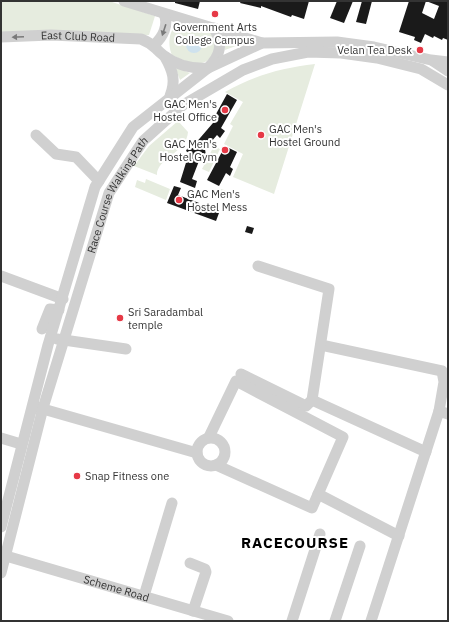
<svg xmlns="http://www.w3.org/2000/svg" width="449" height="622" font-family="'IBM Plex Sans',sans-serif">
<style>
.green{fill:#e6ecdf}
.water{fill:#cfe2ee}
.building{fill:#1a1a1a;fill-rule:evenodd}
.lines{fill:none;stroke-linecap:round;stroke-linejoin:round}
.minor{stroke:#d0d0d0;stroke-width:11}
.oneway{fill:#7a7a7a}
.poi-dot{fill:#e63946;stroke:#fff;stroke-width:1.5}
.labels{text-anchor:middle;stroke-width:4;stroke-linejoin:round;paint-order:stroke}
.poi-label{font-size:11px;fill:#333;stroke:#fff;text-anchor:start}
.street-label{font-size:11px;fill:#333;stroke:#fff}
.district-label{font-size:15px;font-weight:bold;letter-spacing:1px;fill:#000;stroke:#fff}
</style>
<rect width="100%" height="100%" fill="#fff"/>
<g class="green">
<path d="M 1,1 L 109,1 L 155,16 L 149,35 L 1,38 Z"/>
<path d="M 177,25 L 183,25 L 214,34 L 217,40 C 215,45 214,51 212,55 C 204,71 182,60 172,55 C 168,46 168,31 177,25 Z"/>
<path d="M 225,37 L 244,43 L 225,50 Z"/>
<path d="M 315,64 L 274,194 L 233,177 L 243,154 L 224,144 L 233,126 L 230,124 L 243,102 L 225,92 C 255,75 282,68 315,64 Z"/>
<path d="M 175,67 L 190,73 L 180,80 Z"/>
<path d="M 178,121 L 188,132 C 187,152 156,159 157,175 L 134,166 L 149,146 Z"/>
<path d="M 214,146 L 220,149 L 209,172 L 202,169 Z"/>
<path d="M 146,179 L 170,189 L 166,200 L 135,187 L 137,180 L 145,183 Z"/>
<path d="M 216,189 L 220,191 L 221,189 L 227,191 L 223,199 L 214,194 Z"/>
</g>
<circle class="water" cx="194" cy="45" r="8"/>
<g class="building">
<path d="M 175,1 L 200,1 L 198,9 L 175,3 Z"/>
<path d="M 241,1 L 309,1 L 304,19 L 292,15 L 291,17 L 261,6 L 261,8 L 240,3 Z"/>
<path d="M 337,1 L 353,1 L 344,23 L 330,18 Z"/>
<path d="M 362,1 L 372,1 L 366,24 L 356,22 Z"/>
<path d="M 409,1 L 448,1 L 448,40 L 443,38 L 442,40 L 434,36 L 433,38 L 425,34 L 421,43 L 414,40 L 415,37 L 399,32 ZM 426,1 L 439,6 L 434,19 L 422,13 Z"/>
<path d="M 227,94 L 237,100 L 221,128 L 225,131 L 220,138 L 217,135 L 205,149 L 206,156 L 199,161 L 192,179 L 197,181 L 195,188 L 180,182 L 189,153 L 186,151 L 190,143 L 194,145 L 219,116 L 216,114 Z"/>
<path d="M 225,146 L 237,152 L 230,167 L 233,169 L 230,176 L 226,173 L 219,186 L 207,180 Z"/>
<path d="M 174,186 L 181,188 L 178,195 L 199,203 L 198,205 L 219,213 L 216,221 L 167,203 Z"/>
<path d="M 247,226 L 254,228 L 252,234 L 245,232 Z"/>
</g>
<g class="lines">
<g class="minor">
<path d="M 124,1 L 262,43"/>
<path id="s1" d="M 1,37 L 51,35 L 141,39 C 154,44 153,47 163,55 C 176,65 193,69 208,68 C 221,55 223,44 214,28"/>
<path d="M 154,45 C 163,37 169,25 164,14"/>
<path d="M 165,57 C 173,71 176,81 170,96"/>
<path d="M 433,61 L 448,71"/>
<path d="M 36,135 L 56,154 L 76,157 L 99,181"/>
<path d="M 1,276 L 63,299"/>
<path d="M 42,329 L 50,309 L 59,310"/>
<path d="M 57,339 L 126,349"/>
<path d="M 321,345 L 442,371 L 444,382 L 439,411"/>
<path d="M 241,374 L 306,406 L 312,400 L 329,289 L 258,266"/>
<path d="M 312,400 L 426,452"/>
<path d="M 36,407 L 197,453"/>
<path d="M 209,437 L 236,381 L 343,437 L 312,508 L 216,465"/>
<circle cx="211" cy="452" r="14"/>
<path d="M 1,438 L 21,444"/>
<path d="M 318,494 L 399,536"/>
<path d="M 1,527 L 48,345 L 95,187 L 133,127 L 208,68 L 262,43 L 337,42 L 374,47 L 431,60 L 448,62"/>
<path id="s2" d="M 6,556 L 228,621"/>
<path d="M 190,563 L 205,569 L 206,572 L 193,611"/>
<path id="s3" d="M 1,573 L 43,408 L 109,193 L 143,141 L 183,105 L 243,70 L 272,59 L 308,52 L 341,53 L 377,58 L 421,69 L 448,85"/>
<path d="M 144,596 L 172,503"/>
<path d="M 292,621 L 320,534"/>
<path d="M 335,621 L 360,546"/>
<path d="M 371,621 L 439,411 L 448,414"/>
</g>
</g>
<defs><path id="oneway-solid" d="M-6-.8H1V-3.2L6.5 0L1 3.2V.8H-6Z"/></defs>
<g class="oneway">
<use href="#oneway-solid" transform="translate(164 30) rotate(108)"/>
<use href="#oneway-solid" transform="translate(18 37) rotate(178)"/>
</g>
<g class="poi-dot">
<circle cx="215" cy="14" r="4"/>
<circle cx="420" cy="50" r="4"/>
<circle cx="225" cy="110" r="4"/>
<circle cx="261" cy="135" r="4"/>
<circle cx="225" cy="150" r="4"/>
<circle cx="179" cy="200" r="4"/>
<circle cx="120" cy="318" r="4"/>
<circle cx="77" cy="476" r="4"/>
</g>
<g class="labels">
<g class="poi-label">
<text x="215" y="31" text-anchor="middle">Government Arts<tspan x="215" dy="13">College Campus</tspan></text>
<text x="412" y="54" text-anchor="end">Velan Tea Desk</text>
<text x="217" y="108" text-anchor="end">GAC Men's<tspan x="217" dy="13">Hostel Office</tspan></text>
<text x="269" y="133">GAC Men's<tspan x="269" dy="13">Hostel Ground</tspan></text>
<text x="217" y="148" text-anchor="end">GAC Men's<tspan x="217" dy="13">Hostel Gym</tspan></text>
<text x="187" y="198">GAC Men's<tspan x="187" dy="13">Hostel Mess</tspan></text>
<text x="128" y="316">Sri Saradambal<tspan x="128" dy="13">temple</tspan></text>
<text x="85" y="480">Snap Fitness one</text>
</g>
<g class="street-label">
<text dy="4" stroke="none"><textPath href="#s1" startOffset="77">East Club Road</textPath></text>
<text dy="4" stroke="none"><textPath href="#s3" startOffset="397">Race Course Walking Path</textPath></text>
<text dy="4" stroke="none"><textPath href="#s2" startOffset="115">Scheme Road</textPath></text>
</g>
<g class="district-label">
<text x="295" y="548">RACECOURSE</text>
</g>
</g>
<rect width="449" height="622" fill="none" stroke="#333333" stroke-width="4"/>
</svg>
